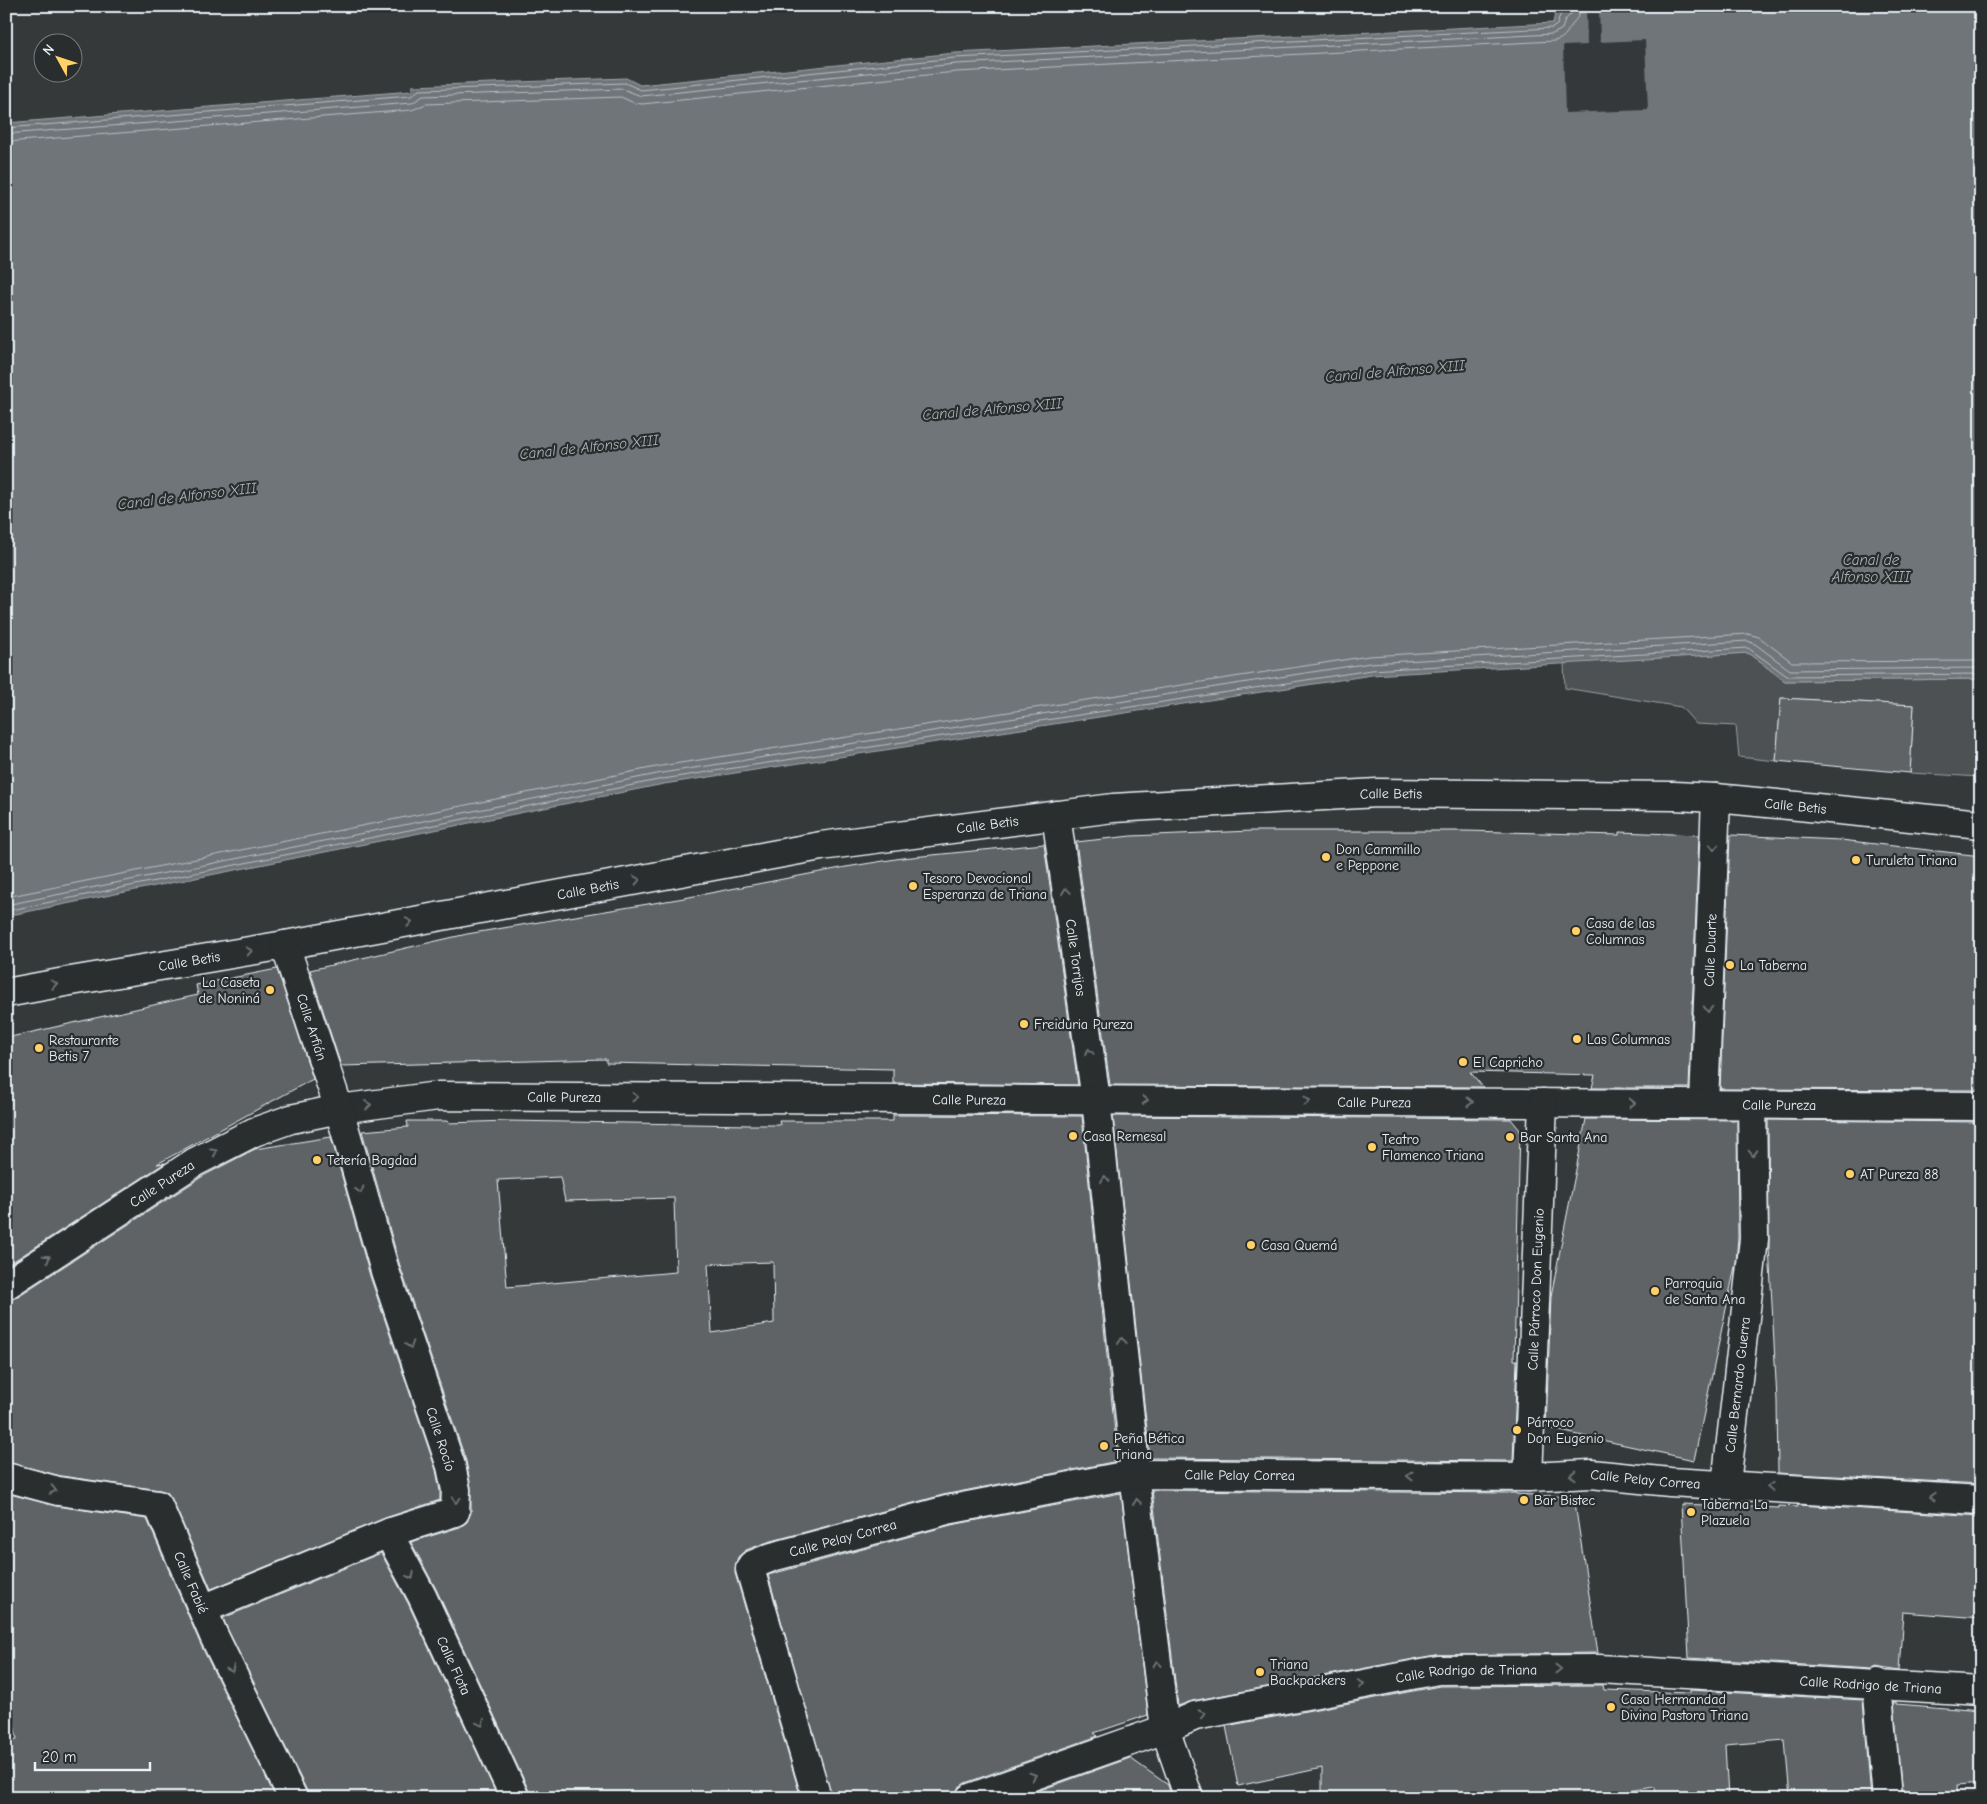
<svg xmlns="http://www.w3.org/2000/svg" width="1987" height="1804" font-family="'Comic Neue',sans-serif">
<style>
.green{fill:#4d5152;stroke:#9aa1a5}
.water{fill:#707579;stroke:#a0a7ac}
.pier{fill:#35393a}
.lines{fill:none;stroke-linecap:round;stroke-linejoin:round}
.shore{stroke:#b8bfc5;stroke-width:1}
.building{fill:#5f6365;stroke:#e8f1f8;fill-rule:evenodd}
.street-casing{stroke:#e8f1f8;stroke-width:31}
.street{stroke:#2a2d2e;stroke-width:28}
.oneway{stroke:#6c7275}
.poi-dot{fill:#ffd166;stroke:#2a2d2e;stroke-width:2}
.labels{text-anchor:middle;stroke-width:4.5;stroke-linejoin:round;paint-order:stroke}
.street-label{font-size:14px;fill:#e8f1f8;stroke:#2a2d2e}
.poi-label{font-size:14px;fill:#e8f1f8;stroke:#2a2d2e;text-anchor:start}
.water-label{font-size:15px;font-style:italic;fill:#acb3b8;stroke:#2a2d2e}
</style>
<rect width="100%" height="100%" fill="#35393a"/>
<filter id="ink" filterUnits="userSpaceOnUse"><feTurbulence type="fractalNoise" baseFrequency=".02" numOctaves="2"/><feDisplacementMap in="SourceGraphic" scale="10" xChannelSelector="R" yChannelSelector="G"/><feConvolveMatrix kernelMatrix="1 2 1 2 8 2 1 2 1" color-interpolation-filters="sRGB"/></filter>
<g filter="url(#ink)">
<path class="green" d="M 1748,653 L 1785,681 L 1981,679 L 1981,777 L 1910,773 L 1914,705 L 1781,698 L 1776,761 L 1739,757 L 1736,726 L 1696,724 L 1681,707 L 1565,688 L 1564,663 Z"/>
<path class="water" d="M 1598,6 L 1981,6 L 1981,679 L 1785,681 L 1748,653 L 1372,675 L 664,784 L 6,916 L 6,123 L 412,91 L 412,86 L 626,78 L 640,85 L 955,53 L 1553,23 L 1556,9 Z"/>
<path class="pier" d="M 1599,6 L 1600,42 L 1645,40 L 1648,110 L 1565,113 L 1563,46 L 1587,45 L 1586,7 Z"/>
<g class="lines">
<g class="shore">
<path d="M 6,128 L 411,96 L 419,90 L 625,83 L 641,90 L 955,58 L 1552,28 L 1557,25 L 1560,15 L 1566,11 L 1567,6"/>
<path d="M 6,134 L 412,103 L 423,96 L 623,89 L 641,96 L 956,64 L 1553,34 L 1562,29 L 1565,20 L 1572,13 L 1573,6"/>
<path d="M 6,142 L 412,110 L 426,104 L 621,97 L 634,103 L 642,104 L 956,72 L 1554,41 C 1565,39 1566,33 1572,25 C 1576,18 1581,16 1581,6"/>
<path d="M 6,897 L 661,766 L 1369,656 L 1748,634 L 1759,637 L 1792,662 L 1981,661"/>
<path d="M 6,905 L 662,773 L 1370,663 L 1748,641 L 1755,644 L 1790,670 L 1981,668"/>
<path d="M 6,911 L 663,779 L 1371,670 L 1748,648 L 1787,676 L 1981,674"/>
</g>
</g>
<g class="building">
<path d="M 1781,698 L 1914,705 L 1910,773 L 1776,761 Z"/>
<path d="M 1251,831 L 1466,831 L 1619,835 L 1619,832 L 1699,835 L 1689,1088 L 1592,1088 L 1595,1075 L 1470,1072 L 1483,1087 L 1110,1085 L 1076,842 L 1131,836 Z"/>
<path d="M 1730,835 L 1841,840 L 1981,856 L 1981,1090 L 1720,1089 Z"/>
<path d="M 1044,844 L 1078,1085 L 893,1083 L 893,1069 L 606,1063 L 606,1059 L 341,1066 L 310,970 L 467,934 L 684,898 L 846,867 L 902,858 Z"/>
<path d="M 277,969 L 313,1079 L 157,1164 L 165,1163 L 6,1266 L 6,1038 L 198,995 L 196,985 Z"/>
<path d="M 893,1115 L 1082,1116 L 1118,1461 L 943,1495 L 768,1542 L 746,1550 L 738,1557 L 736,1563 L 735,1573 L 801,1798 L 530,1798 L 529,1791 L 436,1589 L 411,1542 L 460,1527 L 467,1522 L 471,1513 L 471,1487 L 466,1461 L 400,1266 L 362,1131 L 408,1127 L 407,1121 L 449,1121 L 448,1123 L 507,1121 L 751,1125 L 780,1125 L 779,1121 L 893,1121 ZM 560,1177 L 565,1201 L 674,1198 L 676,1272 L 507,1287 L 498,1180 ZM 773,1262 L 774,1323 L 712,1333 L 708,1264 Z"/>
<path d="M 1113,1116 L 1511,1119 L 1520,1130 L 1514,1360 L 1517,1360 L 1513,1461 L 1150,1458 Z"/>
<path d="M 1586,1119 L 1737,1120 L 1738,1238 L 1736,1262 L 1694,1460 L 1546,1428 L 1551,1296 Z"/>
<path d="M 1768,1120 L 1981,1122 L 1981,1484 L 1778,1473 L 1777,1401 L 1769,1246 Z"/>
<path d="M 331,1137 L 370,1276 L 436,1470 L 440,1491 L 440,1500 L 385,1518 L 211,1589 L 172,1499 L 167,1492 L 160,1490 L 61,1476 L 6,1462 L 6,1301 L 15,1298 L 203,1176 L 255,1149 Z"/>
<path d="M 1152,1490 L 1516,1493 L 1516,1494 L 1574,1497 L 1598,1653 L 1435,1655 L 1192,1701 L 1178,1706 Z"/>
<path d="M 6,1493 L 56,1506 L 147,1519 L 200,1643 L 276,1798 L 6,1798 L 6,1742 L 17,1739 L 6,1688 Z"/>
<path d="M 1121,1493 L 1148,1715 L 1094,1733 L 1098,1736 L 965,1783 L 958,1788 L 955,1798 L 832,1798 L 768,1575 L 951,1525 Z"/>
<path d="M 1681,1504 L 1779,1508 L 1779,1506 L 1797,1507 L 1798,1505 L 1981,1516 L 1981,1618 L 1903,1612 L 1899,1671 L 1876,1667 L 1871,1669 L 1689,1658 Z"/>
<path d="M 381,1553 L 408,1603 L 498,1798 L 308,1798 L 307,1791 L 228,1630 L 223,1618 Z"/>
<path d="M 1599,1685 L 1603,1685 L 1604,1690 L 1690,1693 L 1690,1690 L 1863,1700 L 1871,1798 L 1790,1798 L 1785,1740 L 1725,1745 L 1728,1798 L 1656,1798 L 1655,1787 L 1581,1798 L 1457,1798 L 1457,1795 L 1322,1798 L 1322,1768 L 1238,1786 L 1226,1726 L 1440,1686 Z"/>
<path d="M 1894,1702 L 1897,1702 L 1897,1704 L 1981,1711 L 1981,1784 L 1958,1786 L 1959,1798 L 1902,1798 Z"/>
<path d="M 1130,1758 L 1168,1785 L 1172,1798 L 1018,1798 Z"/>
</g>
<g class="lines">
<g class="street-casing">
<g id="street">
<path id="s1" d="M 1056,815 L 1096,1100 L 1134,1456 L 1134,1474 L 1165,1729 L 1189,1798"/>
<path id="s2" d="M 6,993 L 65,982 L 285,945 L 821,846 L 1113,808 L 1377,793 L 1674,796 L 1716,798 L 1981,824"/>
<path id="s3" d="M 1704,1104 L 1716,798"/>
<path id="s4" d="M 6,1285 L 195,1162 L 254,1132 L 291,1119 L 339,1109 L 438,1096 L 1981,1106"/>
<path id="s5" d="M 6,1477 L 58,1491 L 158,1505 L 214,1636 L 293,1798"/>
<path id="s6" d="M 1528,1477 L 1543,1103"/>
<path id="s7" d="M 1726,1484 L 1754,1239 L 1752,1104"/>
<path id="s8" d="M 391,1532 L 393,1542 L 422,1596 L 515,1798"/>
<path d="M 203,1609 L 391,1532 L 455,1512 L 456,1490 L 451,1466 L 385,1271 L 339,1109 L 285,945"/>
<path d="M 1877,1683 L 1887,1798"/>
<path id="s9" d="M 817,1798 L 750,1569 L 752,1565 L 772,1557 L 947,1510 L 1134,1474 L 1528,1477 L 1591,1474 L 1670,1482 L 1981,1500"/>
<path id="s10" d="M 970,1798 L 1165,1729 L 1195,1716 L 1438,1670 L 1599,1669 L 1981,1691"/>
</g>
</g>
<use href="#street" class="street"/>
</g>
<defs><path id="oneway-chevron" d="M-2-3.5L2.5 0L-2 3.5" fill="none" stroke-width="1.6" stroke-linecap="round" stroke-linejoin="round" transform="scale(1.25)"/></defs>
<g class="oneway">
<use href="#oneway-chevron" transform="translate(1714 847) rotate(92)"/>
<use href="#oneway-chevron" transform="translate(637 880) rotate(-11)"/>
<use href="#oneway-chevron" transform="translate(1066 891) rotate(-98)"/>
<use href="#oneway-chevron" transform="translate(409 922) rotate(-11)"/>
<use href="#oneway-chevron" transform="translate(249 951) rotate(-9)"/>
<use href="#oneway-chevron" transform="translate(54 984) rotate(-11)"/>
<use href="#oneway-chevron" transform="translate(1708 1009) rotate(92)"/>
<use href="#oneway-chevron" transform="translate(1089 1052) rotate(-98)"/>
<use href="#oneway-chevron" transform="translate(635 1097)"/>
<use href="#oneway-chevron" transform="translate(1145 1100)"/>
<use href="#oneway-chevron" transform="translate(1307 1101)"/>
<use href="#oneway-chevron" transform="translate(1470 1102)"/>
<use href="#oneway-chevron" transform="translate(1632 1103)"/>
<use href="#oneway-chevron" transform="translate(368 1105) rotate(-7)"/>
<use href="#oneway-chevron" transform="translate(214 1152) rotate(-27)"/>
<use href="#oneway-chevron" transform="translate(1753 1153) rotate(89)"/>
<use href="#oneway-chevron" transform="translate(1105 1179) rotate(-96)"/>
<use href="#oneway-chevron" transform="translate(360 1190) rotate(73)"/>
<use href="#oneway-chevron" transform="translate(47 1258) rotate(-33)"/>
<use href="#oneway-chevron" transform="translate(1122 1341) rotate(-96)"/>
<use href="#oneway-chevron" transform="translate(410 1345) rotate(71)"/>
<use href="#oneway-chevron" transform="translate(1573 1475) rotate(178)"/>
<use href="#oneway-chevron" transform="translate(1410 1476) rotate(-180)"/>
<use href="#oneway-chevron" transform="translate(1770 1487) rotate(-177)"/>
<use href="#oneway-chevron" transform="translate(53 1490) rotate(12)"/>
<use href="#oneway-chevron" transform="translate(1932 1497) rotate(-177)"/>
<use href="#oneway-chevron" transform="translate(456 1500) rotate(94)"/>
<use href="#oneway-chevron" transform="translate(1137 1502) rotate(-97)"/>
<use href="#oneway-chevron" transform="translate(411 1576) rotate(62)"/>
<use href="#oneway-chevron" transform="translate(1157 1664) rotate(-97)"/>
<use href="#oneway-chevron" transform="translate(231 1669) rotate(64)"/>
<use href="#oneway-chevron" transform="translate(1558 1669)"/>
<use href="#oneway-chevron" transform="translate(1361 1684) rotate(-11)"/>
<use href="#oneway-chevron" transform="translate(1202 1714) rotate(-12)"/>
<use href="#oneway-chevron" transform="translate(481 1723) rotate(65)"/>
<use href="#oneway-chevron" transform="translate(1033 1776) rotate(-19)"/>
</g>
</g>
<g class="poi-dot">
<circle cx="1326" cy="857" r="5"/>
<circle cx="1856" cy="860" r="5"/>
<circle cx="913" cy="886" r="5"/>
<circle cx="1576" cy="931" r="5"/>
<circle cx="1730" cy="965" r="5"/>
<circle cx="270" cy="990" r="5"/>
<circle cx="1024" cy="1024" r="5"/>
<circle cx="1577" cy="1039" r="5"/>
<circle cx="39" cy="1048" r="5"/>
<circle cx="1463" cy="1062" r="5"/>
<circle cx="1073" cy="1136" r="5"/>
<circle cx="1510" cy="1137" r="5"/>
<circle cx="1372" cy="1147" r="5"/>
<circle cx="317" cy="1160" r="5"/>
<circle cx="1850" cy="1174" r="5"/>
<circle cx="1251" cy="1245" r="5"/>
<circle cx="1655" cy="1291" r="5"/>
<circle cx="1517" cy="1430" r="5"/>
<circle cx="1104" cy="1446" r="5"/>
<circle cx="1524" cy="1500" r="5"/>
<circle cx="1691" cy="1512" r="5"/>
<circle cx="1260" cy="1672" r="5"/>
<circle cx="1611" cy="1707" r="5"/>
</g>
<g class="labels">
<g class="street-label">
<text dy="5" stroke="none"><textPath href="#s2" startOffset="1401">Calle Betis</textPath></text>
<text dy="5" stroke="none"><textPath href="#s2" startOffset="1806">Calle Betis</textPath></text>
<text dy="5" stroke="none"><textPath href="#s2" startOffset="996">Calle Betis</textPath></text>
<text dy="5" stroke="none"><textPath href="#s2" startOffset="591">Calle Betis</textPath></text>
<text dy="5" stroke="none"><textPath href="#s3" startOffset="154">Calle Duarte</textPath></text>
<text dy="5" stroke="none"><textPath href="#s1" startOffset="144">Calle Torrijos</textPath></text>
<text dy="5" stroke="none"><textPath href="#s2" startOffset="186">Calle Betis</textPath></text>
<text transform="translate(312 1027) rotate(72)" y="5">Calle Arfián</text>
<text dy="5" stroke="none"><textPath href="#s4" startOffset="606">Calle Pureza</textPath></text>
<text dy="5" stroke="none"><textPath href="#s4" startOffset="1011">Calle Pureza</textPath></text>
<text dy="5" stroke="none"><textPath href="#s4" startOffset="1416">Calle Pureza</textPath></text>
<text dy="5" stroke="none"><textPath href="#s4" startOffset="1821">Calle Pureza</textPath></text>
<text dy="5" stroke="none"><textPath href="#s4" startOffset="186">Calle Pureza</textPath></text>
<text dy="5" stroke="none"><textPath href="#s6" startOffset="188">Calle Párroco Don Eugenio</textPath></text>
<text dy="5" stroke="none"><textPath href="#s7" startOffset="100">Calle Bernardo Guerra</textPath></text>
<text transform="translate(441 1439) rotate(72)" y="5">Calle Rocío</text>
<text dy="5" stroke="none"><textPath href="#s9" startOffset="742">Calle Pelay Correa</textPath></text>
<text dy="5" stroke="none"><textPath href="#s9" startOffset="1148">Calle Pelay Correa</textPath></text>
<text dy="5" stroke="none"><textPath href="#s9" startOffset="338">Calle Pelay Correa</textPath></text>
<text dy="5" stroke="none"><textPath href="#s5" startOffset="239">Calle Fabié</textPath></text>
<text dy="5" stroke="none"><textPath href="#s8" startOffset="148">Calle Flota</textPath></text>
<text dy="5" stroke="none"><textPath href="#s10" startOffset="515">Calle Rodrigo de Triana</textPath></text>
<text dy="5" stroke="none"><textPath href="#s10" startOffset="920">Calle Rodrigo de Triana</textPath></text>
</g>
<g class="poi-label">
<text x="1336" y="854">Don Cammillo<tspan x="1336" dy="16">e Peppone</tspan></text>
<text x="1866" y="865">Turuleta Triana</text>
<text x="923" y="883">Tesoro Devocional<tspan x="923" dy="16">Esperanza de Triana</tspan></text>
<text x="1586" y="928">Casa de las<tspan x="1586" dy="16">Columnas</tspan></text>
<text x="1740" y="970">La Taberna</text>
<text x="260" y="987" text-anchor="end">La Caseta<tspan x="260" dy="16">de Noniná</tspan></text>
<text x="1034" y="1029">Freiduria Pureza</text>
<text x="1587" y="1044">Las Columnas</text>
<text x="49" y="1045">Restaurante<tspan x="49" dy="16">Betis 7</tspan></text>
<text x="1473" y="1067">El Capricho</text>
<text x="1083" y="1141">Casa Remesal</text>
<text x="1520" y="1142">Bar Santa Ana</text>
<text x="1382" y="1144">Teatro<tspan x="1382" dy="16">Flamenco Triana</tspan></text>
<text x="327" y="1165">Tetería Bagdad</text>
<text x="1860" y="1179">AT Pureza 88</text>
<text x="1261" y="1250">Casa Quemá</text>
<text x="1665" y="1288">Parroquia<tspan x="1665" dy="16">de Santa Ana</tspan></text>
<text x="1527" y="1427">Párroco<tspan x="1527" dy="16">Don Eugenio</tspan></text>
<text x="1114" y="1443">Peña Bética<tspan x="1114" dy="16">Triana</tspan></text>
<text x="1534" y="1505">Bar Bistec</text>
<text x="1701" y="1509">Taberna La<tspan x="1701" dy="16">Plazuela</tspan></text>
<text x="1270" y="1669">Triana<tspan x="1270" dy="16">Backpackers</tspan></text>
<text x="1621" y="1704">Casa Hermandad<tspan x="1621" dy="16">Divina Pastora Triana</tspan></text>
</g>
<g class="water-label">
<text transform="translate(1395 371) rotate(-5)" y="5">Canal de Alfonso XIII</text>
<text transform="translate(992 409) rotate(-5)" y="5">Canal de Alfonso XIII</text>
<text transform="translate(589 447) rotate(-6)" y="5">Canal de Alfonso XIII</text>
<text transform="translate(187 496) rotate(-7)" y="5">Canal de Alfonso XIII</text>
<text x="1871" y="565">Canal de<tspan x="1871" dy="17">Alfonso XIII</tspan></text>
</g>
</g>
<rect width="1987" height="1804" fill="none" stroke="#2a2d2e" stroke-width="25"/>
<rect x="12" y="12" width="1962" height="1779" fill="none" stroke="#e8f1f8" stroke-width="2" filter="url(#ink)"/>
<g transform="translate(58 58) rotate(310)"><circle r="24" fill="#2a2d2e" stroke="#767b7f"/>
<path d="M0-4L9 19L0 12L-9 19Z" fill="#ffd166"/>
<text y="-8" font-size="14" font-weight="bold" text-anchor="middle" fill="#e8f1f8">N</text>
</g>
<path d="M35 1762v8h115v-8" fill="none" stroke="#e8f1f8" stroke-width="2.5"/>
<text x="42" y="1762" font-size="15" fill="#e8f1f8" stroke="#2a2d2e" stroke-width="4" paint-order="stroke">20 m</text>
</svg>
